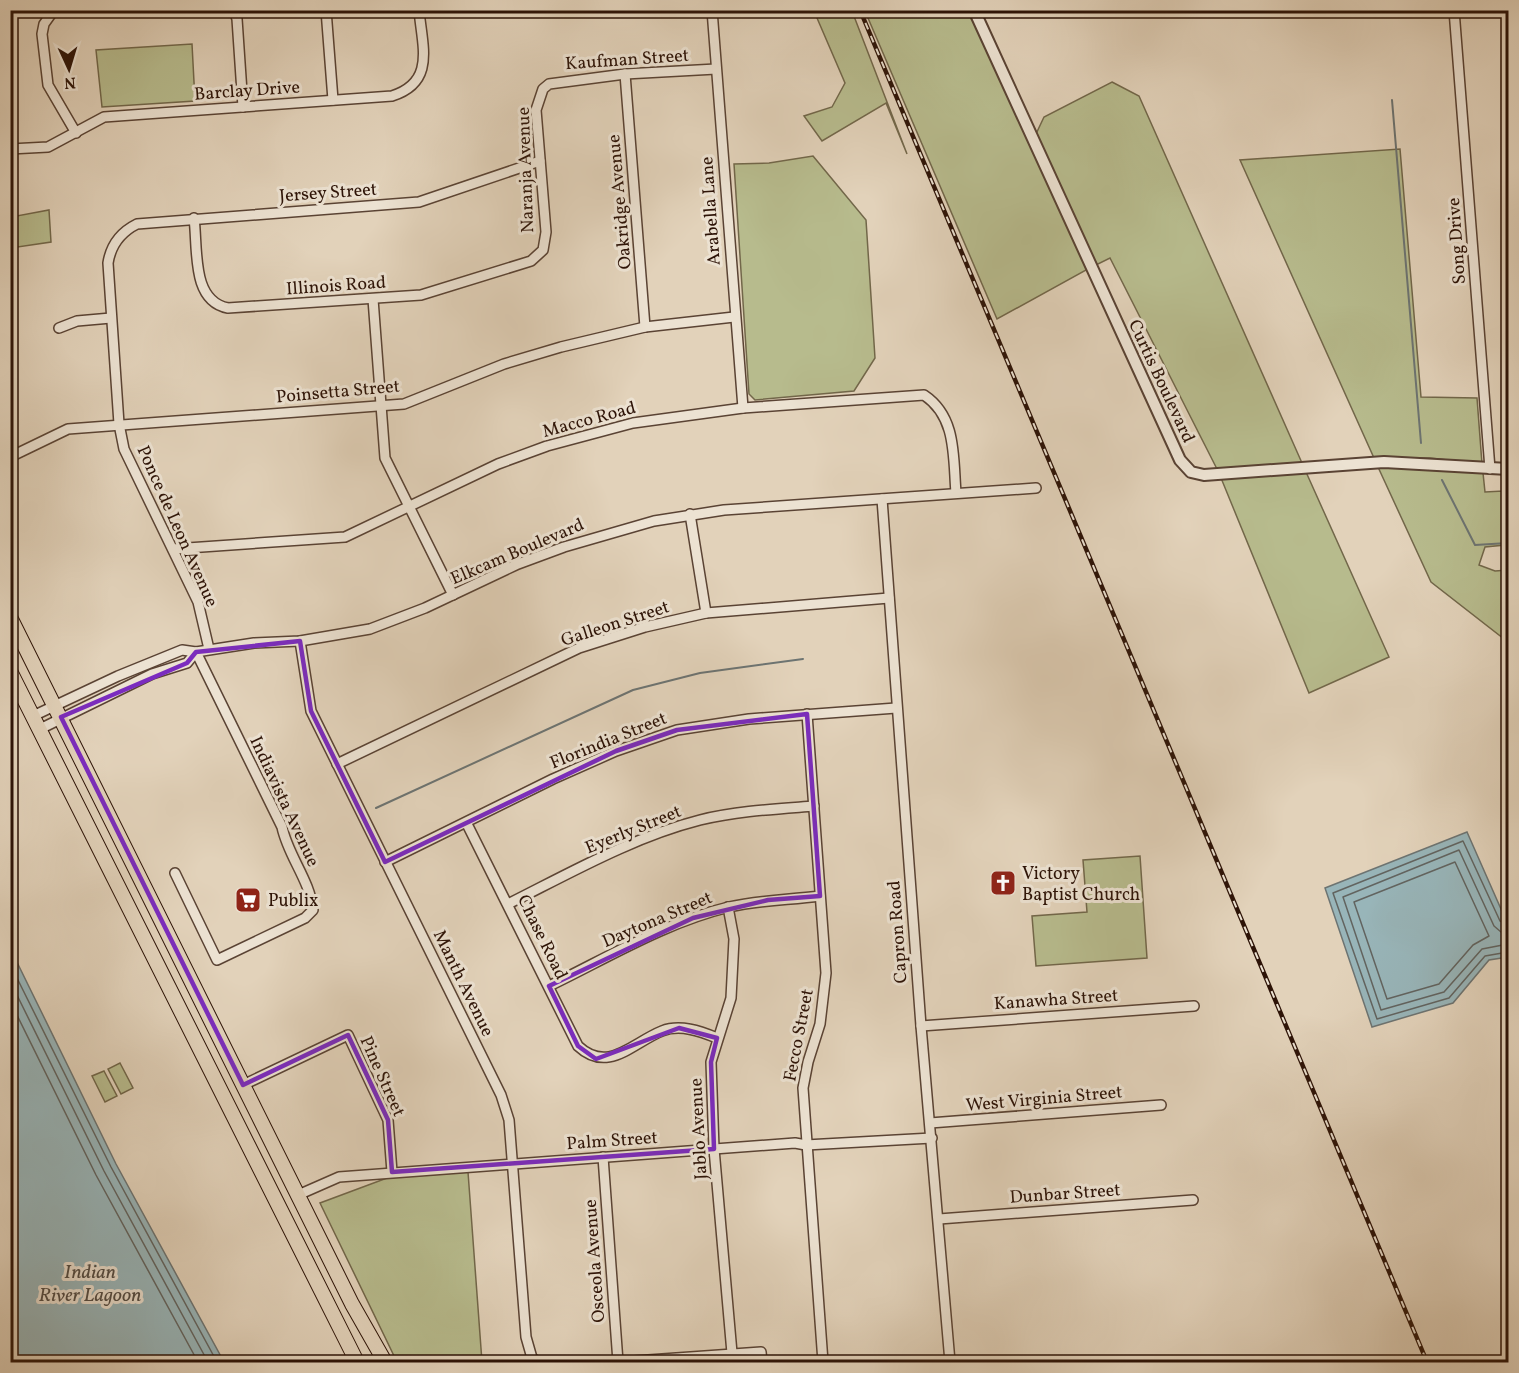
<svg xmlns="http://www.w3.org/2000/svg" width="1519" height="1373" font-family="Vollkorn,serif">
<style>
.green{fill:#b7bb8d;stroke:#72674a;stroke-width:1.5}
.water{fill:#98b5b9;stroke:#6d7472;stroke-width:1.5}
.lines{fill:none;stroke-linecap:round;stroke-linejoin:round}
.shore{stroke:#626460;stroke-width:1.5}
.stream{stroke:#6d7472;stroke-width:2}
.minor-casing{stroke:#5a4334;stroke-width:12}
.tertiary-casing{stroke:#5a4334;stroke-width:14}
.primary-casing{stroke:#2d1307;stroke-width:16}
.minor{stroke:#ece2d2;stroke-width:9}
.tertiary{stroke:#ece2d2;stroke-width:10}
.primary{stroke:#e2d2ba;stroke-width:14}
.rail-casing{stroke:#2d1307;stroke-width:4.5}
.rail{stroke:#ece2d2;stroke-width:2;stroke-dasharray:7;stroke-linecap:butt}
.marked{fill:none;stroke:#7b2cbf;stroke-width:4.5;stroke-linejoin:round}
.labels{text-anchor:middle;stroke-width:6;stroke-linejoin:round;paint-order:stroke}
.street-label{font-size:18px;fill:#2d1307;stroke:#ece2d2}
.poi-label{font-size:18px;fill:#2d1307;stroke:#ece2d2;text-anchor:start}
.water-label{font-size:20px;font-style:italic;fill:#524c45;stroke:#ece2d2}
</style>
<rect width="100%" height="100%" fill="#e2d2ba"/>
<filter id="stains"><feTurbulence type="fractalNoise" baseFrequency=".00333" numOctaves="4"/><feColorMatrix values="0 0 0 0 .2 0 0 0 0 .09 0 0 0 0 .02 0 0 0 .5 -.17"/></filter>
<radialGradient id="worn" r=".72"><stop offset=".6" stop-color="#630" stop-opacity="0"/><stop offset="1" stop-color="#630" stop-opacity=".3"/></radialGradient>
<g class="green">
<path d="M 814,11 L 852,11 L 907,154 L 886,103 L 822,141 L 804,116 L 832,107 L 845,83 Z"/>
<path d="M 865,11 L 970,11 L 1088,269 L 997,319 Z"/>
<path d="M 192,44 L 195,101 L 102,107 L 96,50 Z"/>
<path d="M 1112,82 L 1139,96 L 1302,463 L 1217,469 L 1110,258 L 1096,265 L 1036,134 L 1044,117 Z"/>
<path d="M 1400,149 L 1421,397 L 1477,398 L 1482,464 L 1430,458 L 1374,458 L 1240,160 Z"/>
<path d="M 813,156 L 866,220 L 875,358 L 854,391 L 755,400 L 749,394 L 734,164 L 769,163 Z"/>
<path d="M 49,210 L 51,242 L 11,248 L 11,217 Z"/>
<path d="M 1378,467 L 1430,467 L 1483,473 L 1485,492 L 1503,491 L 1505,545 L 1485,547 L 1479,565 L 1495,571 L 1508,570 L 1508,648 L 1504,639 L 1431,582 Z"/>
<path d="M 1306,472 L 1389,657 L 1309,693 L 1221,478 Z"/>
<path d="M 1140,856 L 1147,958 L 1036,966 L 1032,916 L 1087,912 L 1083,860 Z"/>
<path d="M 120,1063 L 133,1088 L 121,1094 L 108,1069 Z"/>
<path d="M 104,1071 L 117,1096 L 105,1102 L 92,1076 Z"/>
<path d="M 468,1172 L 482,1362 L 397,1362 L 320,1203 L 387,1178 Z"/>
</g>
<g class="water">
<path d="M 1467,832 L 1508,925 L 1508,957 L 1489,960 L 1453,1003 L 1372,1027 L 1325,888 Z"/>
<path d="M 11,950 L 116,1164 L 224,1362 L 11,1362 Z"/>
</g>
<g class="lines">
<g class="shore">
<path d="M 1455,862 L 1489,936 L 1473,945 L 1439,984 L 1387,999 L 1354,902 Z"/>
<path d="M 1508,925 L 1500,921 L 1463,841 L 1333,893 L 1377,1019 L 1449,998 L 1485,956 L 1508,952"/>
<path d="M 1508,933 L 1501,932 L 1494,926 L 1459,850 L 1343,897 L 1381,1010 L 1444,992 L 1482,949 L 1508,944"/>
<path d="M 10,964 L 111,1167 L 217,1362"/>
<path d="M 10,981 L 104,1171 L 208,1362"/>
<path d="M 10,1001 L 96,1175 L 198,1362"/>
</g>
<g class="stream">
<path d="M 1392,100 L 1421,443"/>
<path d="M 1442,480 L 1475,545 L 1508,543"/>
<path d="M 376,808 L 633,690 L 700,673 L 803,659"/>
</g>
<g class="minor-casing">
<g id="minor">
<path d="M 54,10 L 44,24 L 42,34 L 48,85 L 76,133"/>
<path d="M 234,10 L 237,19 L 243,107"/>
<path d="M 326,10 L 333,100"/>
<path d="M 712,10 L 743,408"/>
<path d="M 1454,10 L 1490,469"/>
<path d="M 625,74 L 645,327"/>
<path d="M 10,149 L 48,147 L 104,117 L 392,96 C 436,82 422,46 419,10"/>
<path d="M 194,218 C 198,249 191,301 228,308 L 421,295 L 531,261 L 543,250 L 546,232 L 536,110 L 543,89 L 549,84 L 625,74 L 716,69"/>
<path d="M 373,299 L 385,458 L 453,595"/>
<path d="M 59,328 L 77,321 L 111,318"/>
<path d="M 10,457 L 68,429 L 404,404 L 504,364 L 561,347 L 645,327 L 734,317"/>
<path d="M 882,499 L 921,1026 L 950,1362"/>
<path d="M 690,514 L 706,613"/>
<path d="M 173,549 L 345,537 L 498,464 L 547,446 L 633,423 L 743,408 L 924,395 C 957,417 953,457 956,493"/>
<path d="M 300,641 L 311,711 L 501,1095 L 509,1120 L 526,1337 L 532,1358 L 538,1362"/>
<path d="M 209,649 L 198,602 L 124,449 L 119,424 L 108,263 C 111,244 121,232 137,224 L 419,202 L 540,161"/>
<path d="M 807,714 L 826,973 L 820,1024 L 808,1062 L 803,1088 L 823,1362"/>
<path d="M 33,716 L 118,676 L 182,650 L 196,652 L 254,643 L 300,641 L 370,629 L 425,608 L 518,564 L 564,547 L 654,521 L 724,510 L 1036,488"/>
<path d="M 40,729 L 152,674 L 187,663 L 196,652"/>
<path d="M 337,764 L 579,648 L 645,627 L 706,613 L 889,598"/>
<path d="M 467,824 L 578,1046 C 608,1074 632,1043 662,1031 C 680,1024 700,1031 717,1038"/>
<path d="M 385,862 L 553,779 L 616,751 L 677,730 L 749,719 L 896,708"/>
<path d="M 175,873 L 217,960 L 305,918 L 313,910 C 310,880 288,856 282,827 L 196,652"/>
<path d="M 508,904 C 570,873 633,837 700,820 C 737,811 776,809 814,806"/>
<path d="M 728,907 L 734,939 L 731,998 L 711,1062 L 714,1149 L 732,1353"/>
<path d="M 549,986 C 607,958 666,922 729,907 C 759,900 789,900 820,896"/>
<path d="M 921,1026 L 1194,1006"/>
<path d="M 243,1085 L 348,1035 L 388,1120 L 392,1172"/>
<path d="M 930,1123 L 1161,1105"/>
<path d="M 603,1157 L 618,1362"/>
<path d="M 298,1195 L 339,1177 L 795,1143 L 806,1145 L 932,1138"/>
<path d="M 939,1219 L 1193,1200"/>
<path d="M 620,1362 L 761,1352 L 762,1362"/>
</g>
</g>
<g class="tertiary-casing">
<path id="tertiary" d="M 974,10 L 1180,460 L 1191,472 L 1204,475 L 1384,462 L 1508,469"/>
</g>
<g class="primary-casing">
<g id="primary">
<path d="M 10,617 L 352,1304 L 385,1362"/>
<path d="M 10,671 L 357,1362"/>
</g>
</g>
<use href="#minor" class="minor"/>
<use href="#tertiary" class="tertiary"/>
<use href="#primary" class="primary"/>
<g class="rail-casing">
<path id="rail" d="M 860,10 L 1427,1362"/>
</g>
<use href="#rail" class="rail"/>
</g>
<path class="marked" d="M 300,641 L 311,711 L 385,862 L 616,751 L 677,730 L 807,714 L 820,896 L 768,900 L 693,918 L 549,986 L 578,1046 L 596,1059 L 679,1028 L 717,1038 L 711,1062 L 714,1149 L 392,1172 L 388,1120 L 348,1035 L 243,1085 L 61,717 L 187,663 L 196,652 Z"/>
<defs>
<g id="church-square" transform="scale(1.35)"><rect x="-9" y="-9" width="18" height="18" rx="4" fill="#8f2418" stroke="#ece2d2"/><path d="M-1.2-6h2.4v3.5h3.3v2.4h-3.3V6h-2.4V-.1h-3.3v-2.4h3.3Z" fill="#fff"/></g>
<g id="supermarket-square" transform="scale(1.35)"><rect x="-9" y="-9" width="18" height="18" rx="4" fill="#8f2418" stroke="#ece2d2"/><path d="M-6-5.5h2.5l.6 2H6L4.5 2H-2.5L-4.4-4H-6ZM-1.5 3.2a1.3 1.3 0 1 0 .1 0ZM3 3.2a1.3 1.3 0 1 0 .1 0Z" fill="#fff"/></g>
</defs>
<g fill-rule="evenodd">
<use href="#church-square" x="1003" y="883"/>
<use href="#supermarket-square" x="248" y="900"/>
</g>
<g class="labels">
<g class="street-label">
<text transform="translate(627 59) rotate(-4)" y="6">Kaufman Street</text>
<text transform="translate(247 90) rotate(-4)" y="6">Barclay Drive</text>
<text transform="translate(525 170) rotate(-92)" y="6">Naranja Avenue</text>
<text transform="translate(328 192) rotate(-4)" y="6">Jersey Street</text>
<text transform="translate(619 202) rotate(-95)" y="6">Oakridge Avenue</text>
<text transform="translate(710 211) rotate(-94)" y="6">Arabella Lane</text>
<text transform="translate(1456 241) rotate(-94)" y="6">Song Drive</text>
<text transform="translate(336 285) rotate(-4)" y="6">Illinois Road</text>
<text transform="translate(1162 381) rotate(65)" y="6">Curtis Boulevard</text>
<text transform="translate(338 391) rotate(-5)" y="6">Poinsetta Street</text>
<text transform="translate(589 419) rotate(-15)" y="6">Macco Road</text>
<text transform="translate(178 526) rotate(66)" y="6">Ponce de Leon Avenue</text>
<text transform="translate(517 551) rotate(-23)" y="6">Elkcam Boulevard</text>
<text transform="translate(615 623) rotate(-18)" y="6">Galleon Street</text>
<text transform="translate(608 740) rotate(-22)" y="6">Florindia Street</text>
<text transform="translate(285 801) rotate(65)" y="6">Indiavista Avenue</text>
<text transform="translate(633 829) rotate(-22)" y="6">Eyerly Street</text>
<text transform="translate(657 919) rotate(-23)" y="6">Daytona Street</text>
<text transform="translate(897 932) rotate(-94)" y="6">Capron Road</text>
<text transform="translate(543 937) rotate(64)" y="6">Chase Road</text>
<text transform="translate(464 983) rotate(64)" y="6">Manth Avenue</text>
<text transform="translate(1056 999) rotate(-4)" y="6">Kanawha Street</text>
<text transform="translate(798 1035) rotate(-79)" y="6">Fecco Street</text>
<text transform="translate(383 1076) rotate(66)" y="6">Pine Street</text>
<text transform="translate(1044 1098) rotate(-5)" y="6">West Virginia Street</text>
<text transform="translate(698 1129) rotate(-93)" y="6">Jablo Avenue</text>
<text transform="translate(612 1140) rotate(-4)" y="6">Palm Street</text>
<text transform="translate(1065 1193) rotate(-4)" y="6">Dunbar Street</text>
<text transform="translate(594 1261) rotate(-94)" y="6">Osceola Avenue</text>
</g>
<g class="poi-label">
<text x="1022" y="879">Victory<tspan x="1022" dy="21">Baptist Church</tspan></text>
<text x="268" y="906">Publix</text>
</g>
<g class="water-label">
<text x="90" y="1278">Indian<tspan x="90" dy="23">River Lagoon</tspan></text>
</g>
</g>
<rect width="1519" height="1373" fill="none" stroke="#e2d2ba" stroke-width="36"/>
<rect x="12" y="12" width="1495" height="1349" fill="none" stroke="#2d1307" stroke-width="3"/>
<rect x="18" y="18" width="1483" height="1337" fill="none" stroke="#2d1307" stroke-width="1.5"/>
<g transform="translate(69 69) rotate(176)" stroke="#ece2d2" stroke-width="4.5" paint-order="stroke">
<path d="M0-4.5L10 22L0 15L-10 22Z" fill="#2d1307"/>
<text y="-9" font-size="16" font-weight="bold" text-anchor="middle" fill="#2d1307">N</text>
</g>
<rect width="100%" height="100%" filter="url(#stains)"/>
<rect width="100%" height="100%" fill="url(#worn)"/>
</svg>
